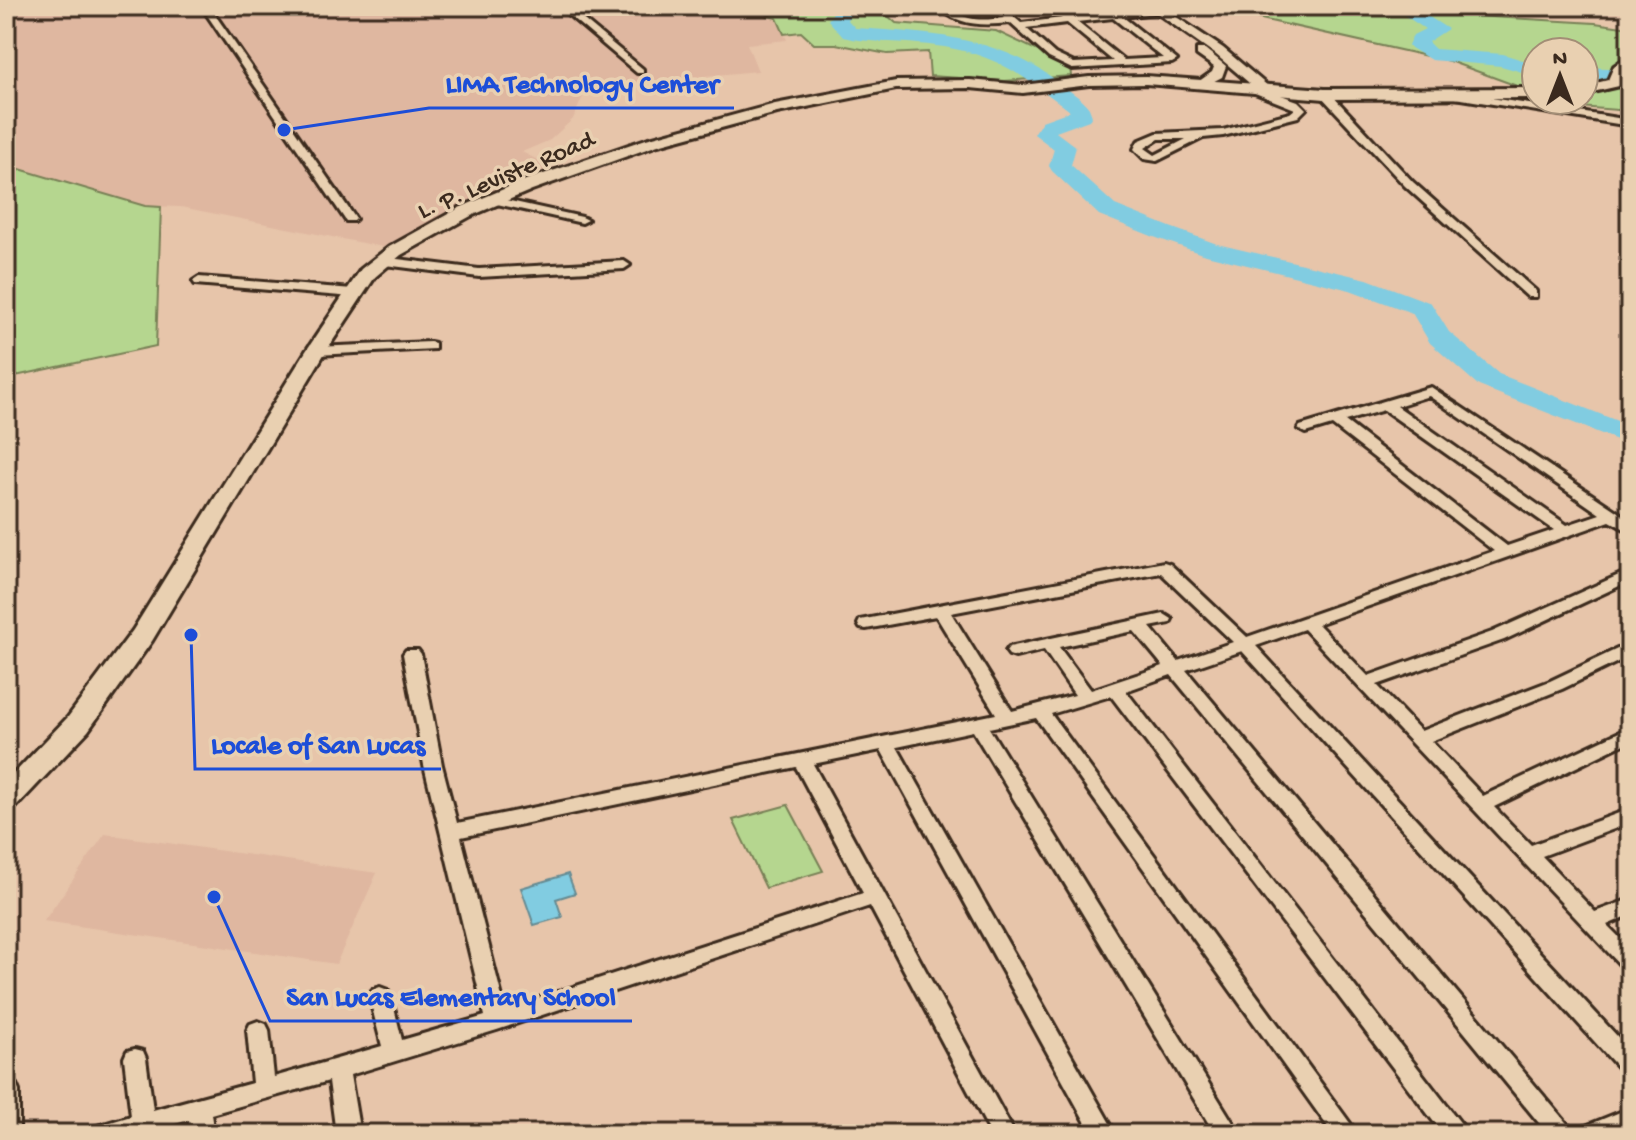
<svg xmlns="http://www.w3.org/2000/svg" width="1636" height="1140" font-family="'Gochi Hand',sans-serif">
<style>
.built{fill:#dfb7a0}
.green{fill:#b5d68f;stroke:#788056;stroke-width:2}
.water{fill:#81cce1;stroke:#658b93;stroke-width:2}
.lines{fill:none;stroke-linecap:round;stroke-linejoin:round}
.river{fill:#81cce1;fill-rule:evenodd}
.minor-casing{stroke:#3b2a1e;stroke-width:6}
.tertiary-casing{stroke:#3b2a1e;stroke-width:6}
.secondary-casing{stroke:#3b2a1e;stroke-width:6}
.minor{fill:#e9d0b1;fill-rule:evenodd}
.tertiary{fill:#e9d0b1;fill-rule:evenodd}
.secondary{fill:#e9d0b1;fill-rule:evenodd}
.labels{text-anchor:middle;stroke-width:7;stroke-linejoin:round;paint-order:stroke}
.street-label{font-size:26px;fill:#3b2a1e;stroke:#e9d0b1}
.leader{fill:none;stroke:#1d4ed8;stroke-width:3}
.callout-dot{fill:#1d4ed8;stroke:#e9d0b1;stroke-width:3}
.callout-label{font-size:28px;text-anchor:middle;font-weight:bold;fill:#1d4ed8;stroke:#e9d0b1;stroke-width:7;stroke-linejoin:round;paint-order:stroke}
</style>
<rect width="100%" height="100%" fill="#e7c5aa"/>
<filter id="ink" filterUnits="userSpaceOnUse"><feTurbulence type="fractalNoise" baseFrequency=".0125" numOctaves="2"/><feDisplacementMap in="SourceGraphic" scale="16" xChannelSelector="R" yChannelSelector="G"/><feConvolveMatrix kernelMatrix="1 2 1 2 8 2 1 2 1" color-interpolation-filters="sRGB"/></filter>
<g filter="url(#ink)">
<g class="built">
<path d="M 6,6 L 784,6 L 769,15 L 777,18 L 787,40 L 747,44 L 758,71 L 587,87 L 573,119 L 550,140 L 522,152 L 556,169 L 441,218 L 388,248 L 181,207 L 145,206 L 6,165 Z"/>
<path d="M 105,834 L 377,873 L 336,964 L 44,921 Z"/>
</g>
<g class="green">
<path d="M 784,6 L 938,6 L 940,8 L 888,16 L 896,23 L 996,31 L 1070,66 L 1071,76 L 1005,81 L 930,76 L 928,52 L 887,54 L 836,44 L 814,44 L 801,32 L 784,34 L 777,18 L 768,16 Z"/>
<path d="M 1245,6 L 1411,6 L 1442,14 L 1595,23 L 1630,28 L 1630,111 L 1566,106 L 1550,100 L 1584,100 L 1584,52 L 1536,52 L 1536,93 L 1449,61 L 1257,18 Z"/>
<path d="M 6,165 L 145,206 L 161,207 L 156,346 L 6,378 Z"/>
<path d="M 788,805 L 823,871 L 766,888 L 733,820 Z"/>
</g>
<path class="water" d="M 568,874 L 575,893 L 556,899 L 562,917 L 534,925 L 521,888 Z"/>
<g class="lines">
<g class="river">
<path d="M 838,6 L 861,6 L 847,19 L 855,28 C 930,33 1000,36 1061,84 C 1070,92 1082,98 1089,108 L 1092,116 L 1089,120 L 1056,132 L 1076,147 L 1071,165 L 1115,205 L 1170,227 L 1217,244 L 1367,279 L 1431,303 L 1449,332 L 1499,374 L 1630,426 L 1630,445 L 1479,386 L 1430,343 L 1412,313 L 1350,290 L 1202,254 L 1154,237 L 1099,215 L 1052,171 L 1049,166 L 1054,149 L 1034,134 L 1042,121 L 1070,111 C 1014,69 990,50 918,44 C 894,41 867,43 843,37 L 828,20 Z"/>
<path d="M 1410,6 L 1428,6 L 1423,13 L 1448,29 L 1428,42 L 1435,49 L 1503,54 L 1536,64 L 1536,76 L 1501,66 L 1431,60 L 1408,46 L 1413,35 L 1425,29 L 1404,15 Z"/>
<path d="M 1584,67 L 1630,69 L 1630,81 L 1584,79 Z"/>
</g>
<g class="minor-casing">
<g id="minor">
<path d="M 201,6 L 209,6 L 356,219 L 354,221 L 346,221 Z"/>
<path d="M 558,6 L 567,6 L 643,69 L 643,73 L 637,73 Z"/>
<path d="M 937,6 C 950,6 956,15 969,18 C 980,21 993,19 1004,18 L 992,6 L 1001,6 L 1021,23 L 1062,18 L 1048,6 L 1057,6 L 1071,17 L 1107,13 L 1100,6 L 1110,6 L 1117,12 L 1159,7 L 1163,10 L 1162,12 L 1123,17 L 1177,60 L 1172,63 L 1072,69 L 1049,58 L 1010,23 C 982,26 958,26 937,6 ZM 1113,18 L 1163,58 L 1124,60 L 1077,22 ZM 1067,23 L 1113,61 L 1074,63 L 1055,54 L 1026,28 Z"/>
<path d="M 1250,87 L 1258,87 L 1298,101 L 1306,109 L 1298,117 L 1223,136 L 1203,138 L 1157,161 L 1144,159 L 1134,149 L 1138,141 L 1157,133 L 1223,130 L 1290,113 L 1295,109 L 1250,91 ZM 1159,139 L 1186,139 L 1155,155 L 1145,148 Z"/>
<path d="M 1321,92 L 1329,92 L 1413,182 L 1536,291 L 1536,297 L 1528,297 L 1405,186 L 1321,96 Z"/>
<path d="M 1453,92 L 1630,120 L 1630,126 L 1449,97 L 1448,95 Z"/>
<path d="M 492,197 L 582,217 L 588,220 L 582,223 L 488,202 L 486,200 Z"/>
<path d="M 381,257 L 479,269 L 624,261 L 630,265 L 624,269 L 479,277 L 377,264 L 375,261 Z"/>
<path d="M 199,277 L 353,289 L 359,293 L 353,297 L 195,284 L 193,281 Z"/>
<path d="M 430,342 L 435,343 L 435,349 L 316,355 L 309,351 L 316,347 Z"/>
<path d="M 1431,387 L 1630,520 L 1630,532 L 1610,521 L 1318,624 L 1368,676 L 1492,632 L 1630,570 L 1630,581 L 1504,640 L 1377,685 L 1421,731 L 1550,681 L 1630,643 L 1630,656 L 1562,689 L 1431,741 L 1483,796 L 1630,727 L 1630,741 L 1494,807 L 1531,845 L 1630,809 L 1630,823 L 1542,856 L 1595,912 L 1630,899 L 1630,915 L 1607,925 L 1630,948 L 1630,970 L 1623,968 L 1304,629 L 1256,646 L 1630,1050 L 1630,1074 L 1622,1072 L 1242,651 L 1186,670 L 1570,1127 L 1574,1134 L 1548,1134 L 1171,675 L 1126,691 L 1469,1134 L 1443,1134 L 1111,696 L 1051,714 L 1358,1134 L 1333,1134 L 1036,718 L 989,728 L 1240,1134 L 1215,1134 L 973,731 L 897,747 L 1116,1134 L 1092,1134 L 881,750 L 813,764 L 1015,1134 L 991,1134 L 870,906 L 497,1030 L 350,1075 L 360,1134 L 336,1134 L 329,1081 L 211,1114 L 214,1134 L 190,1134 L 189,1120 L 139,1134 L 90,1134 L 94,1127 L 131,1116 L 124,1058 L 127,1051 L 135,1049 L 143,1051 L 146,1058 L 153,1110 L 252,1083 L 247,1030 L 250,1024 L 258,1021 L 266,1024 L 269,1030 L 274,1077 L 382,1046 L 369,996 L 372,990 L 380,987 L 388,990 L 391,996 L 402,1040 L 485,1016 L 424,765 L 403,654 L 406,650 L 418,650 L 421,654 L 442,765 L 457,823 L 996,714 L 936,616 L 866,629 L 860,628 L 858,624 L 860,620 L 1164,562 L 1170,564 L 1247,637 L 1494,551 L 1332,425 L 1305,433 L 1298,429 L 1300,426 ZM 1429,396 L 1600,514 L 1567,525 L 1397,406 ZM 1384,410 L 1554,530 L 1507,546 L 1345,421 ZM 1161,573 L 1233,642 L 1178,661 L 1150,627 L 1170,623 L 1172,619 L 1164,614 L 1009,647 L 1006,651 L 1009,655 L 1015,657 L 1044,650 L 1075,695 L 1012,711 L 951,613 ZM 1134,631 L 1163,666 L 1091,690 L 1059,647 ZM 796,767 L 863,893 L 505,1009 L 461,837 Z"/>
<path d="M 8,1081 L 16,1084 L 19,1091 L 19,1134 L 6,1134 Z"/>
<path d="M 1630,1108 L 1630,1128 L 1617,1134 L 1579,1134 L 1583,1127 Z"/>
</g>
</g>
<g class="tertiary-casing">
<g id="tertiary">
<path d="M 1147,6 L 1160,6 L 1223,48 L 1269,87 L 1269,93 L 1261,93 L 1215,54 Z"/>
<path d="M 1197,49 L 1205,49 L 1226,66 L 1222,77 L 1201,88 L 1195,84 L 1212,72 L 1214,67 L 1197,55 Z"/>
</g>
</g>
<g class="secondary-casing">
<g id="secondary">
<path d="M 1630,55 L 1630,67 L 1619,86 L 1584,94 L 1584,86 L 1608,80 L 1614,66 Z"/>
<path d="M 1146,76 L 1325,89 L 1536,88 L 1536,98 L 1325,99 L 1146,84 L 1089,85 L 1023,93 L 970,88 L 896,89 L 777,113 L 658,145 L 532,190 L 471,216 L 401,255 L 375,277 L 326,351 L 152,641 L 88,731 L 16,807 L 6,810 L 6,782 L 68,717 L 133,630 L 306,351 L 361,269 L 389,247 L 459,208 L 520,182 L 646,139 L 775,104 L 896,81 L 970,80 L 1023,85 L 1089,77 Z"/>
</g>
</g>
<use href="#minor" class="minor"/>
<use href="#tertiary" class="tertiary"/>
<use href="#secondary" class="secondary"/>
</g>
</g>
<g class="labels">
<g class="street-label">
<text transform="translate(505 173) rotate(-23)" y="9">L. P. Leviste Road</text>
</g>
</g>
<path class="leader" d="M284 130L429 108H734M191 635L195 769H441M214 897L270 1021H632"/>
<g class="callout-dot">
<circle cx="284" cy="130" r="8"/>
<circle cx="191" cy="635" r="8"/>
<circle cx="214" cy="897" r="8"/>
</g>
<g class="callout-label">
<text x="582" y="92">LIMA Technology Center</text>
<text x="318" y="753">Locale of San Lucas</text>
<text x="451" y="1005">San Lucas Elementary School</text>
</g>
<rect width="1636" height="1140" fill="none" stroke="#e9d0b1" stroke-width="32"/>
<rect x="16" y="16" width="1604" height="1108" fill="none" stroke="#3b2a1e" stroke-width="3" filter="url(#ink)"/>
<g transform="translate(1560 76)"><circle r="38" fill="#e9d0b1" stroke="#a38e76" stroke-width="2"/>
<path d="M0-6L14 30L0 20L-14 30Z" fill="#3b2a1e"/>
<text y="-12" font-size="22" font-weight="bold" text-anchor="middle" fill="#3b2a1e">N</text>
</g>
</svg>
